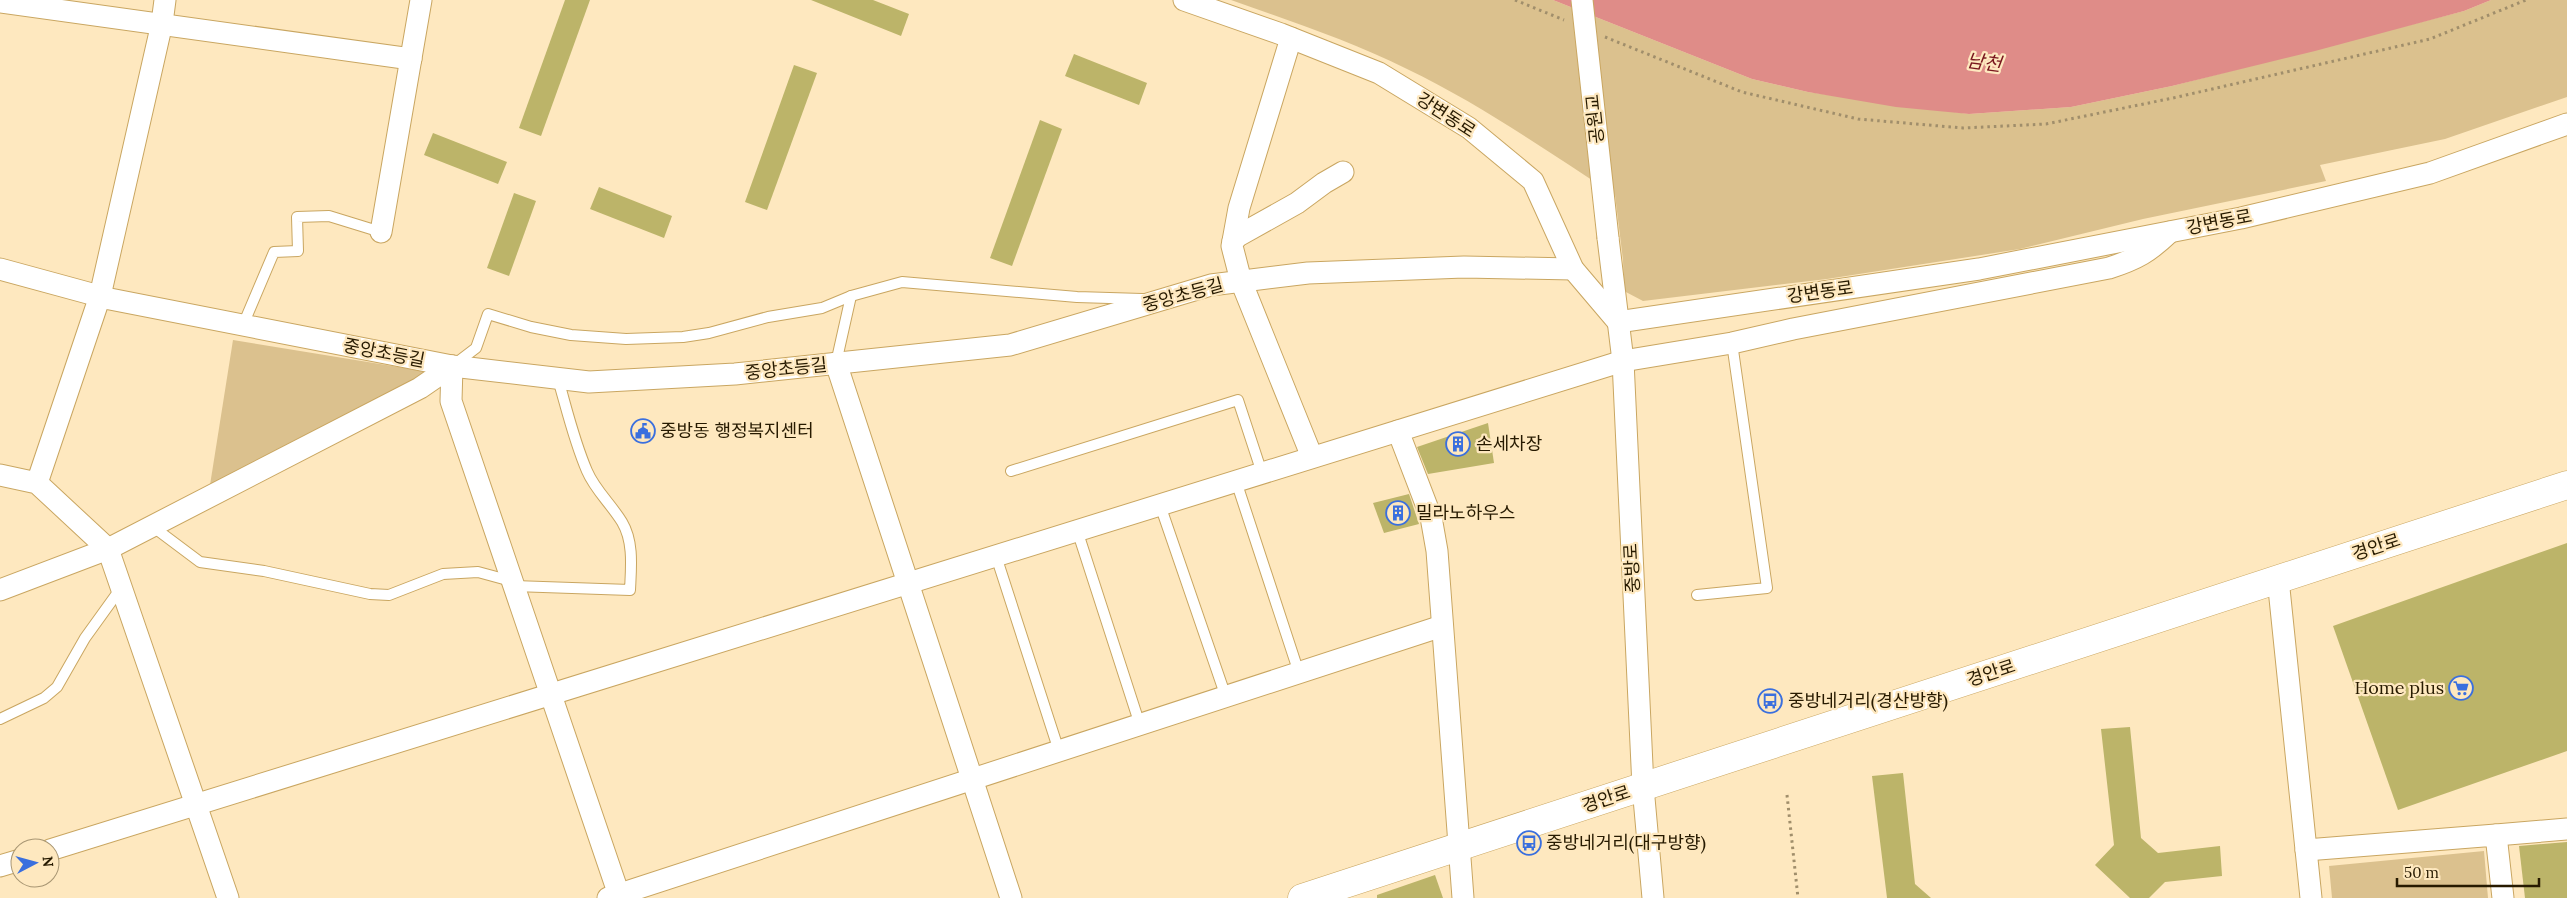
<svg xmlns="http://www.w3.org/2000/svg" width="2567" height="898" font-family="Lora,'Noto Sans KR',serif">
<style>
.green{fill:#dbc18e}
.water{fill:#df8c88}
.building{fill:#bcb469}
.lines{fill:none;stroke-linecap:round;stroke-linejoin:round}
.service-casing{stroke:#c9a661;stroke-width:12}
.minor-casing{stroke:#c9a661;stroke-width:23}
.primary-casing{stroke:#c9a661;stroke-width:29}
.path{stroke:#a08e6b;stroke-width:3;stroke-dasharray:2.5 4;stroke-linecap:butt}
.service{stroke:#fff;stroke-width:10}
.minor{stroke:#fff;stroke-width:21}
.primary{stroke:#fff;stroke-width:28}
.minor-bridge-casing{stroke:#c9a661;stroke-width:23;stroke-linecap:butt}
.minor-bridge{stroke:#fff;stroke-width:21}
.labels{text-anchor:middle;stroke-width:4.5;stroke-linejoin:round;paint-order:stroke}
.street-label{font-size:18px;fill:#271a00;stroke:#fee8bf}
.poi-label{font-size:18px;fill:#271a00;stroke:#fee8bf;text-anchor:start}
.water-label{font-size:19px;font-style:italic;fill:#78151d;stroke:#fee8bf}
</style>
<rect width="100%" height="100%" fill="#fee8bf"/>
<g class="green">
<path d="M 1231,0 L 1553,0 L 1752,79 L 1808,92 L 1969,114 L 2071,107 L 2172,86 L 2464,11 L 2491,0 L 2567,0 L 2567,97 L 2445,139 L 2320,165 L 2326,181 L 2143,219 L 2020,249 L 1827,279 L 1643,301 L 1624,291 L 1623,260 L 1615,195 C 1547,151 1480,104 1407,69 C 1351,41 1290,21 1231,0 Z"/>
<path d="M 233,340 L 423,371 L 425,377 L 210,485 Z"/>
<path d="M 2484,851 L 2488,898 L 2332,898 L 2329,866 Z"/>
</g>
<path class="water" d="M 1553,0 L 2491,0 L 2464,11 L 2315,51 L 2172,86 L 2071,107 L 1969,114 L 1896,107 L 1808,92 L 1752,79 Z"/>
<g class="building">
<path d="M 565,0 L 590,0 L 541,136 L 519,128 Z"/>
<path d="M 811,0 L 873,0 L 909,14 L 901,36 Z"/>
<path d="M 1074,54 L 1147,83 L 1139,105 L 1065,76 Z"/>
<path d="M 794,65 L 817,73 L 767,210 L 745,202 Z"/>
<path d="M 1040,120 L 1062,129 L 1012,266 L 990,258 Z"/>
<path d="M 433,133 L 507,162 L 498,184 L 424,155 Z"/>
<path d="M 599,187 L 672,216 L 664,238 L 590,209 Z"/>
<path d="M 514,193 L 536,201 L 509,276 L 487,268 Z"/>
<path d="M 1488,423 L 1494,463 L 1428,474 L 1417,447 Z"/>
<path d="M 1409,494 L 1419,524 L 1384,533 L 1373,503 Z"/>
<path d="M 2567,543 L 2567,751 L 2398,810 L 2333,626 Z"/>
<path d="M 2130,727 L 2141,838 L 2158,853 L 2220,846 L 2222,876 L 2165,882 L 2149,898 L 2130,898 L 2095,865 L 2114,845 L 2101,729 Z"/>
<path d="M 1903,773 L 1915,884 L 1931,898 L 1887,898 L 1872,776 Z"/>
<path d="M 2567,842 L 2567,898 L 2525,898 L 2519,846 Z"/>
<path d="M 1435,875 L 1443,898 L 1377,898 L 1377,895 Z"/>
</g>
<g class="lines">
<g class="service-casing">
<g id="service">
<path d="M 243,325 L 274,252 L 298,251 L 297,217 L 329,216 L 381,232"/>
<path d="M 836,363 L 851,296"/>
<path d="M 455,364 L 476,348 L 488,314 L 531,327 L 571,335 L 626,339 L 683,337 L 709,333 L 768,317 L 822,308 L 851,296 L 902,282 L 1077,297 L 1142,299"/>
<path d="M 1011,471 L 1238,400 L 1262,473"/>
<path d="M 1236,481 L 1299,673"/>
<path d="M 1160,505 L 1226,697"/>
<path d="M 152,526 L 200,562 L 264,571 L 370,594 L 389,595 L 443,574 L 478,572 L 511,581"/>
<path d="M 1077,530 L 1140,725"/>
<path d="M 996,556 L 1059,751"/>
<path d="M 514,586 L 630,590 C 631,568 634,542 622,522 C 611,504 595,490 587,471 C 574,441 567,410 558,379"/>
<path d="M 1697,595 L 1767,588 L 1732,343"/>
<path d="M 0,719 L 44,698 L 57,687 L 85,638 L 121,588"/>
</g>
</g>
<g class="minor-casing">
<g id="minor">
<path d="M 1184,0 L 1281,34 L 1379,73 L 1469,128 L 1533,181 L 1573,269 L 1618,322 L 1979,269 L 2241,218 L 2430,173 L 2567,124"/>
<path d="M 0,2 L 411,59"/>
<path d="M 381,232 L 421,0"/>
<path d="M 1608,238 L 1623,361 L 1643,787 L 1653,898"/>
<path d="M 1233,241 L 1239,208 L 1291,38"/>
<path d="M 0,269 L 110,299 L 452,366 L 589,382 L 735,374 L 1010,345 L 1211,285 L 1308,273 L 1464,267 L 1573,269"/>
<path d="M 836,363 L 1011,898"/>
<path d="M 452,366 L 451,401 L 620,898"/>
<path d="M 1398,431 L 1431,517 L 1437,551 L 1463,898"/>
<path d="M 1312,457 L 1241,281 L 1232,246 L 1233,241 L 1238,236 L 1297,203 L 1324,183 L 1343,172"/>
<path d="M 0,475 L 37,483 L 108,549 L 228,898"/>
<path d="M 37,483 L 100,296 L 162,23 L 165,0"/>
<path d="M 2278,579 L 2311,898"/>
<path d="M 0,590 L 108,549 L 420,388 L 452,366"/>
<path d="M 2496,835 L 2567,829"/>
<path d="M 50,850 L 1623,361 L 1732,343 L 1793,329 L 2109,268 C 2137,259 2149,252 2170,232"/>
<path d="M 2306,850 L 2496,835 L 2503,898"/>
<path d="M 0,866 L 20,860"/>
<path d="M 608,898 L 1442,626"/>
</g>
</g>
<g class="primary-casing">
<path id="primary" d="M 1302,898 L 2567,485"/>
</g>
<g class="path">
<path d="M 1515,0 L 1564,20"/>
<path d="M 1605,37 L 1742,92 L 1858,119 L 1963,128 L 2046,124 L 2173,98 L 2430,39 L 2526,0"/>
<path d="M 1787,795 L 1798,898"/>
</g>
<use href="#service" class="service"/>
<use href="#minor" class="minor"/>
<use href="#primary" class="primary"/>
<g class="minor-bridge-casing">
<path id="minor-bridge" d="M 1582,0 L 1608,238"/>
</g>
<use href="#minor-bridge" class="minor-bridge"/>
</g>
<defs>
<g id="civic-ring" transform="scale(1.25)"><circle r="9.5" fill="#fee8bf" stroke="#3a6fde" stroke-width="1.5"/><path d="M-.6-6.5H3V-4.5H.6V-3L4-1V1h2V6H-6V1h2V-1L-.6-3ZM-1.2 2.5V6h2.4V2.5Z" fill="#3a6fde"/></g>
<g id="building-ring" transform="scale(1.25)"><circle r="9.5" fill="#fee8bf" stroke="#3a6fde" stroke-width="1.5"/><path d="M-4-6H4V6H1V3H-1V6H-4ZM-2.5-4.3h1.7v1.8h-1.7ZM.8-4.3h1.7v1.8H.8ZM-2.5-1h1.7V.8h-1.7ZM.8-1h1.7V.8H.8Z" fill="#3a6fde"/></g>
<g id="supermarket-ring" transform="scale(1.25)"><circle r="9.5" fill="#fee8bf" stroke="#3a6fde" stroke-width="1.5"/><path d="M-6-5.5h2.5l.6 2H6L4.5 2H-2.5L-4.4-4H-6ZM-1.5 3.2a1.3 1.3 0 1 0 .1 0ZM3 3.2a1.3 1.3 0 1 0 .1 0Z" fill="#3a6fde"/></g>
<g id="bus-ring" transform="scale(1.25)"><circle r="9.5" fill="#fee8bf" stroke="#3a6fde" stroke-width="1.5"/><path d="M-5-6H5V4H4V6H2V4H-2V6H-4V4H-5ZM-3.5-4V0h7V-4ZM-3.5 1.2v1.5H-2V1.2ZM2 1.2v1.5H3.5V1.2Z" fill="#3a6fde"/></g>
</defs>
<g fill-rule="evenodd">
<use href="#civic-ring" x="643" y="431"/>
<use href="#building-ring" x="1458" y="444"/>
<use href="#building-ring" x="1398" y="513"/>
<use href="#supermarket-ring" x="2461" y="688"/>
<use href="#bus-ring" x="1770" y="701"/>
<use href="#bus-ring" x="1529" y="843"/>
</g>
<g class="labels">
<g class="street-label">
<text transform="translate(1446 115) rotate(33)" y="6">강변동로</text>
<text transform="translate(1595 119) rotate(-96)" y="6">공원교</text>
<text transform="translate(2219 222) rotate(-11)" y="6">강변동로</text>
<text transform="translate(1820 292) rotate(-8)" y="6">강변동로</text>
<text transform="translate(1183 295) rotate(-15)" y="6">중앙초등길</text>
<text transform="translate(384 353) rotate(11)" y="6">중앙초등길</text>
<text transform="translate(786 369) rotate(-6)" y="6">중앙초등길</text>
<text transform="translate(2376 547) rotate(-18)" y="6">경안로</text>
<text transform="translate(1632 568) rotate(-93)" y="6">중방로</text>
<text transform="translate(1991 673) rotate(-18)" y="6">경안로</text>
<text transform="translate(1606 799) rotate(-18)" y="6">경안로</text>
</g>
<g class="poi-label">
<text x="660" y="437">중방동 행정복지센터</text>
<text x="1476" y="450">손세차장</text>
<text x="1416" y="519">밀라노하우스</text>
<text x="2444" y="694" text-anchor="end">Home plus</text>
<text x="1788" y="707">중방네거리(경산방향)</text>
<text x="1546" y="849">중방네거리(대구방향)</text>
</g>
<g class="water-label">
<text transform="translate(1984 62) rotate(7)" y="7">남천</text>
</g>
</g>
<g transform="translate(35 863) rotate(84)"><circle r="24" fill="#fee8bf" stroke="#a89673"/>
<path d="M0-4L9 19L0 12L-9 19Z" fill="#3a6fde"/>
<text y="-8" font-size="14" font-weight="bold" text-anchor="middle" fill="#271a00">N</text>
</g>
<path d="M2397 878v8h142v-8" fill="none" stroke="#271a00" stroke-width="2.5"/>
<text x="2404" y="878" font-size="15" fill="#271a00" stroke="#fee8bf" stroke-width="4" paint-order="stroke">50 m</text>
</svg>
